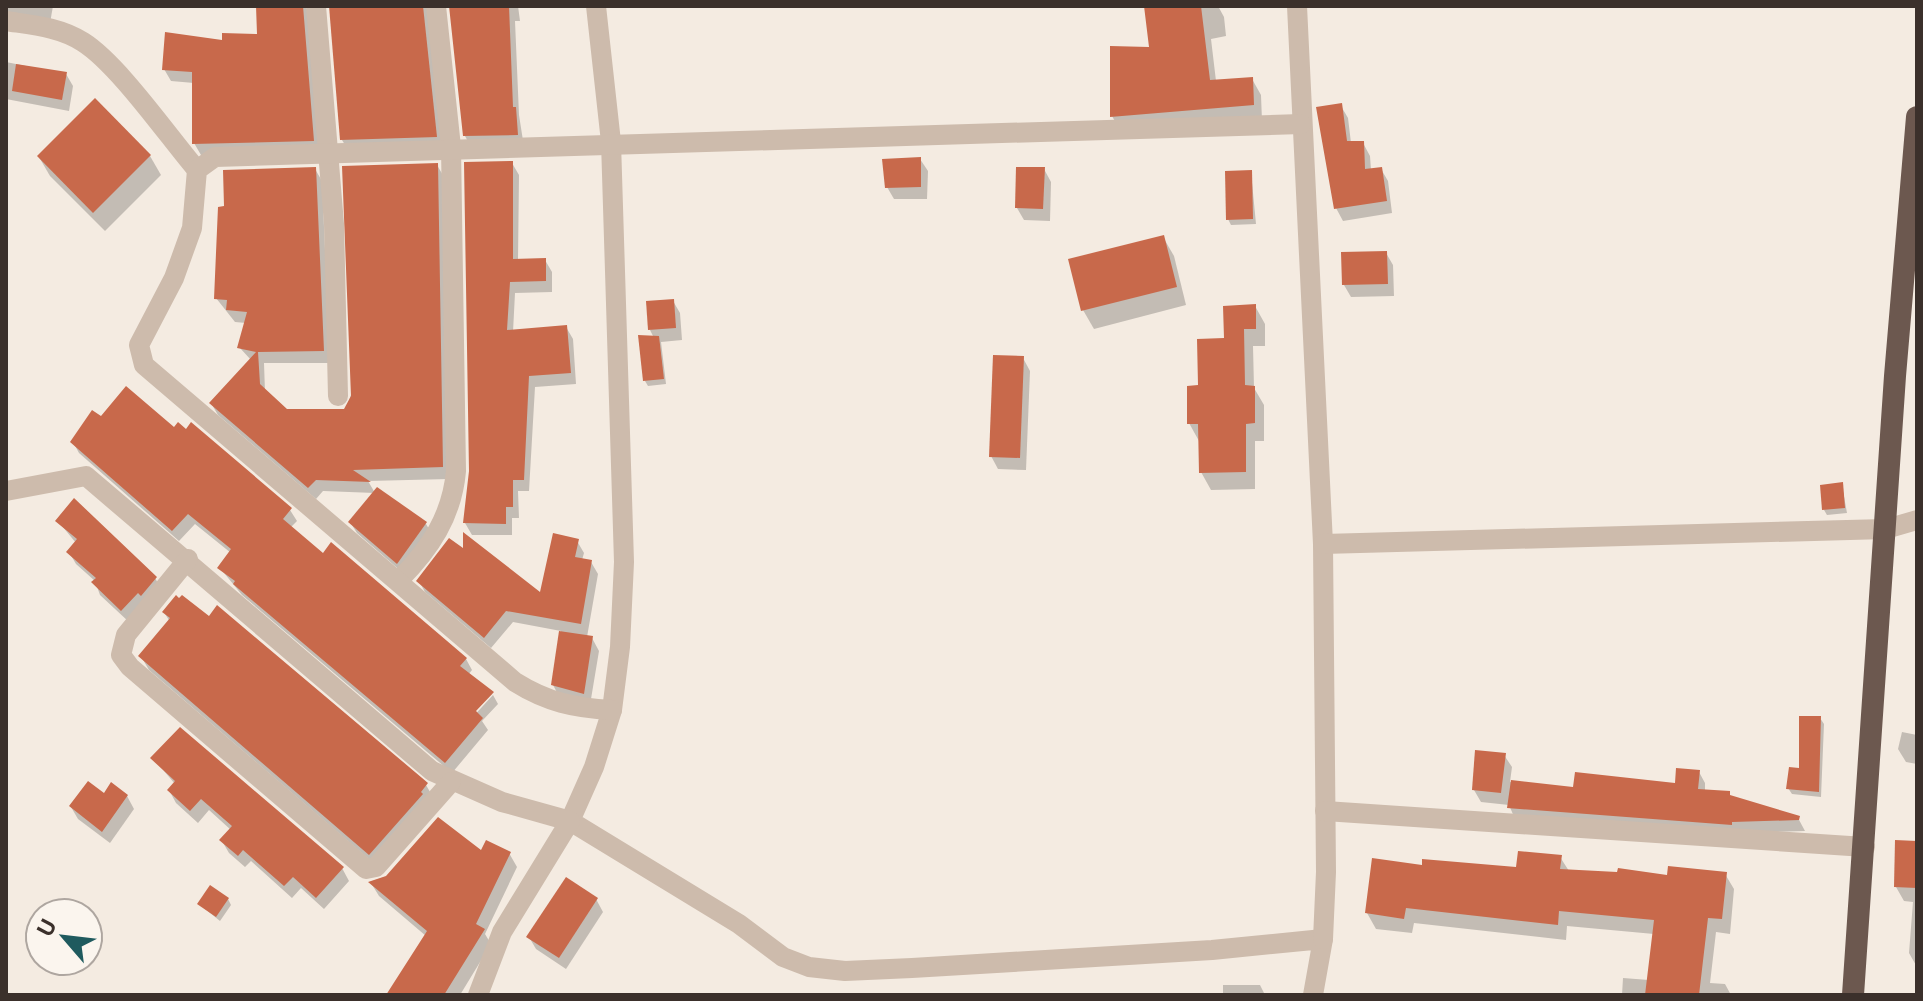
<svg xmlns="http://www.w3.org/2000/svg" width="1923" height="1001" font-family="'Public Sans',sans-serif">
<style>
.shadow{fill:#0003}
.building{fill:#c8694b}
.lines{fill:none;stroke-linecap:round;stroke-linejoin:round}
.minor{stroke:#cdbbac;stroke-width:20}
.trunk{stroke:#6c584f;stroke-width:22}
</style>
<rect width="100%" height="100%" fill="#f4ebe1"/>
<g class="shadow">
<path d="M 6,6 L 53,6 L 50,23 L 6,15 Z"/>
<path d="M 258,6 L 305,6 L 310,14 L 319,152 L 201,155 L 194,143 L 194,83 L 171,81 L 164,69 L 224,42 L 259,36 Z"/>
<path d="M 323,6 L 441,6 L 443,150 L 350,153 L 342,140 L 331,7 Z"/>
<path d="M 444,6 L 518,6 L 520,21 L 515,21 L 519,115 L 524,147 L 472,149 L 465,136 L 451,7 Z"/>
<path d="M 1146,6 L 1218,6 L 1224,17 L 1226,36 L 1211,39 L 1216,81 L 1252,79 L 1261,95 L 1262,121 L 1121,132 L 1112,116 L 1152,49 Z"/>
<path d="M 6,62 L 66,74 L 73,86 L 69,111 L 6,99 Z"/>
<path d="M 1341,106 L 1348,118 L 1351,143 L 1363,143 L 1370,156 L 1371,170 L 1381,169 L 1388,181 L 1392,213 L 1343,221 L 1336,208 Z"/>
<path d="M 150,156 L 161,175 L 105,231 L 50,176 L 39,157 Z"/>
<path d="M 920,159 L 928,171 L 927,199 L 894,199 L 887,187 Z"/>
<path d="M 512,163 L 519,175 L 518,260 L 545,260 L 552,272 L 552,292 L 515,293 L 513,332 L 566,327 L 573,339 L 576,384 L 535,387 L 529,491 L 518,491 L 519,518 L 512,518 L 512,535 L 472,535 L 465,523 Z"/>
<path d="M 437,165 L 444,177 L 449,479 L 368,481 L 375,493 L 426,524 L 432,534 L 403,573 L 357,533 L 350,522 L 375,493 L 323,491 L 316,499 L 218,415 L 211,403 L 251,360 L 240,348 L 246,323 L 235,322 L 216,298 L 315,169 L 322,181 L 330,363 L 264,363 L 265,392 L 286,411 L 345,411 Z"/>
<path d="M 1044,169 L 1051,182 L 1050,221 L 1024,220 L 1017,208 Z"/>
<path d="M 1251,172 L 1256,224 L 1231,225 L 1228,219 Z"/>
<path d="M 1163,237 L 1174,256 L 1186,305 L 1094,329 L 1083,310 Z"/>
<path d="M 1386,253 L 1393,265 L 1394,296 L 1351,297 L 1344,285 Z"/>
<path d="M 673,301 L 680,313 L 682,340 L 661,342 L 666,384 L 648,386 L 645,381 L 654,338 L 650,330 Z"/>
<path d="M 1255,306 L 1265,324 L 1265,346 L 1253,346 L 1254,388 L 1264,405 L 1264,441 L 1255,441 L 1255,489 L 1211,490 L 1201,472 L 1199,441 L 1189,423 L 1200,387 L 1226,340 Z"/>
<path d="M 1023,358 L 1030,371 L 1026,470 L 998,469 L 991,456 Z"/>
<path d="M 101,419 L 174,430 L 290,510 L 297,521 L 290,528 L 323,556 L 466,659 L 472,670 L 468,675 L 492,694 L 468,717 L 470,720 L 493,695 L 498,704 L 482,721 L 488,730 L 452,773 L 242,595 L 220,568 L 231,553 L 195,524 L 179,541 L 79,453 L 73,442 Z"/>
<path d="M 1842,485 L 1847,513 L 1827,515 L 1824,510 Z"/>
<path d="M 58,521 L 155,578 L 162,590 L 129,622 L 100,595 L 95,581 L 76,564 L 69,552 L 76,543 Z"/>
<path d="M 577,541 L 584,553 L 582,560 L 591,562 L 598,574 L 587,637 L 592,638 L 599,651 L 590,705 L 560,698 L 553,685 L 561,631 L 513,622 L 491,648 L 425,592 L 419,581 L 541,596 Z"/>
<path d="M 164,612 L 426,785 L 433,797 L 377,866 L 149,670 L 142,658 L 170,622 Z"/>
<path d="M 1820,718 L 1824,724 L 1821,797 L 1792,794 L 1788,788 L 1801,771 Z"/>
<path d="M 1902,732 L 1917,735 L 1917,764 L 1906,762 L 1898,749 Z"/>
<path d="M 1504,755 L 1512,767 L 1510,782 L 1575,789 L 1677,785 L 1699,772 L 1705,783 L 1705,791 L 1798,818 L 1805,831 L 1737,833 L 1515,819 L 1509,805 L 1481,802 L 1474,790 Z"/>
<path d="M 153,758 L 342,868 L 349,881 L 324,909 L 301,888 L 292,898 L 251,861 L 245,867 L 229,853 L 222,841 L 231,830 L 209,810 L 198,823 L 176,803 L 169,790 L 175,784 Z"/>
<path d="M 127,796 L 134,809 L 110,843 L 78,819 L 71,807 Z"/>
<path d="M 1917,843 L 1917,967 L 1909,953 L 1913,902 L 1904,901 L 1896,887 Z"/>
<path d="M 482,853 L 509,853 L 517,867 L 485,934 L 491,944 L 460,995 L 388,995 L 426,936 L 379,896 L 371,883 Z"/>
<path d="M 1560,857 L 1569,871 L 1669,877 L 1725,874 L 1734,889 L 1730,934 L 1716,932 L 1710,983 L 1725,984 L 1731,995 L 1622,995 L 1623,978 L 1649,980 L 1654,934 L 1567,926 L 1566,940 L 1414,923 L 1412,933 L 1376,929 L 1367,913 L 1424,867 L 1518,870 Z"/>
<path d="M 228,899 L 231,905 L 220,921 L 199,904 Z"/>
<path d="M 596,899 L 603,912 L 566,969 L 536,949 L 529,937 Z"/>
<path d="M 1223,985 L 1260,985 L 1265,995 L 1223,995 Z"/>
</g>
<g class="building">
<path d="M 256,6 L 303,6 L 314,141 L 192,144 L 192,72 L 162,70 L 165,32 L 222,40 L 222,33 L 257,34 Z"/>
<path d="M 329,6 L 423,6 L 437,137 L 340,140 Z"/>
<path d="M 449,6 L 509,6 L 513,107 L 516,107 L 518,135 L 463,136 Z"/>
<path d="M 1144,6 L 1201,6 L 1210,80 L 1253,77 L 1254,105 L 1110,117 L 1110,46 L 1149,47 Z"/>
<path d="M 16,64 L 67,72 L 62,100 L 12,91 Z"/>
<path d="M 95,98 L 151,155 L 93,213 L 37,156 Z"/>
<path d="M 1342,103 L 1347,141 L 1364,141 L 1365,169 L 1382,167 L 1387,201 L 1334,209 L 1316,107 Z"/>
<path d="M 921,157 L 921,187 L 885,188 L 882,159 Z"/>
<path d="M 513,161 L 513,259 L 546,258 L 546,281 L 510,282 L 507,330 L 567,325 L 571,373 L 529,376 L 524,480 L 513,480 L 513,507 L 506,507 L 506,524 L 463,523 L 469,471 L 464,162 Z"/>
<path d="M 438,163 L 443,467 L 353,470 L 371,482 L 316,480 L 308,488 L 209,403 L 256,352 L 237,348 L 247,312 L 226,310 L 227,300 L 214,299 L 218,207 L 224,206 L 223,170 L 316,167 L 324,351 L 258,352 L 260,384 L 287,409 L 344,409 L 351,396 L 342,166 Z"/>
<path d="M 1016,167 L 1045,167 L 1043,209 L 1015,208 Z"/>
<path d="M 1252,170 L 1253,219 L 1226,220 L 1225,171 Z"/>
<path d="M 1164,235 L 1177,287 L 1081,311 L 1068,259 Z"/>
<path d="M 1387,251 L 1388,284 L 1342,285 L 1341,252 Z"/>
<path d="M 674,299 L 676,328 L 648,330 L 646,301 Z"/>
<path d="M 1256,304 L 1256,329 L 1244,329 L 1245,385 L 1255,386 L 1255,423 L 1246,424 L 1246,472 L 1199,473 L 1198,424 L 1187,424 L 1187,386 L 1198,385 L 1197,339 L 1224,338 L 1223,306 Z"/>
<path d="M 638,335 L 659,336 L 664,379 L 643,381 Z"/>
<path d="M 993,355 L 1024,356 L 1020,458 L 989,457 Z"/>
<path d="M 126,386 L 174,427 L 178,422 L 186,429 L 191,422 L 292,508 L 283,519 L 323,553 L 331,542 L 467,658 L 460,666 L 494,692 L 476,711 L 483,718 L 445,763 L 233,584 L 235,581 L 217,568 L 231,549 L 188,514 L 172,531 L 70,442 L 92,410 L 101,416 Z"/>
<path d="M 1843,482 L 1845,508 L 1822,510 L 1820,485 Z"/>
<path d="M 377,487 L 427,522 L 397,564 L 348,522 Z"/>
<path d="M 74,498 L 157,577 L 141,596 L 138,593 L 121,611 L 91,582 L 96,578 L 66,552 L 77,539 L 55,521 Z"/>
<path d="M 463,532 L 540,592 L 553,533 L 579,539 L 575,557 L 592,560 L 581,624 L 506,611 L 484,638 L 416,581 L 449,538 L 463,548 Z"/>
<path d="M 176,595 L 179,598 L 182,595 L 209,616 L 217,605 L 428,783 L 421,792 L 423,794 L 369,855 L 138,656 L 170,618 L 162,612 Z"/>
<path d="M 559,631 L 593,636 L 584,694 L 551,685 Z"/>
<path d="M 1799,716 L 1821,716 L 1819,792 L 1786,789 L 1789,767 L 1799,768 Z"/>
<path d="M 180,727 L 344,867 L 316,898 L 293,877 L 284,886 L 243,850 L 238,856 L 219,840 L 232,826 L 201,799 L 190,811 L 167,790 L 175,781 L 150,758 Z"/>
<path d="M 1475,750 L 1506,753 L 1501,793 L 1472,790 Z"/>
<path d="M 1676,768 L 1700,770 L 1698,789 L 1730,791 L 1730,795 L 1800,816 L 1799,820 L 1732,822 L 1732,825 L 1507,808 L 1511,780 L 1573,787 L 1575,772 L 1675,783 Z"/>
<path d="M 88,781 L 104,793 L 111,782 L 128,795 L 102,832 L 69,806 Z"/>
<path d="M 438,817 L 481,850 L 486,840 L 511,852 L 476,924 L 485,929 L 444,995 L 386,995 L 427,931 L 368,882 L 386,876 Z"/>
<path d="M 1895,840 L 1917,841 L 1917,888 L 1894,887 Z"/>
<path d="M 1518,851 L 1562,855 L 1560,869 L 1617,872 L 1618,868 L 1667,875 L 1668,866 L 1727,872 L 1722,919 L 1708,918 L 1699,995 L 1645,995 L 1654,920 L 1559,911 L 1558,925 L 1406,908 L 1404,919 L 1365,913 L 1372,858 L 1422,865 L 1422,859 L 1516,867 Z"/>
<path d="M 566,877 L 598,898 L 559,958 L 526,937 Z"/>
<path d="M 210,885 L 229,898 L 216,917 L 197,904 Z"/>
</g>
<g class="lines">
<g class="minor">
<path d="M 316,6 L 334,224 L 338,396"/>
<path d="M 596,6 L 611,142 L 624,562 L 620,647 L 612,710 L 594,767 L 570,821 L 739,924 L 783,957 L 809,967 L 845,971 L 912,968 L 1212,950 L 1323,939 L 1313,995"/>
<path d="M 1297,6 L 1323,544 L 1326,872 L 1323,939"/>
<path d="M 6,21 C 32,25 60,27 83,42 C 118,64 168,136 197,170"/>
<path d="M 6,491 L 86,476 L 432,771 L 502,802 L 570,821 L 502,932 L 478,995"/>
<path d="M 1323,544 L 1886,529 L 1917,520"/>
<path d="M 188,559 L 126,635 L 121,655 L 130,667 L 366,869 L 376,867 L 451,782"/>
<path d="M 399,580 C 430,549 452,516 456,471 L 451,147 L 436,6"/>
<path d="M 612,710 C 574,708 547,702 515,682 L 144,365 L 139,345 L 174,278 L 192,228 L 197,170 L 215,157 L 1301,124"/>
<path d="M 1325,811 L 1865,847"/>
</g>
<path class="trunk" d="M 1853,995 L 1895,376 L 1917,117"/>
</g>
<rect width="1923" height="1001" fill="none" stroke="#3b302b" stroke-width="16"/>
<g transform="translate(64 937) rotate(298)"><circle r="38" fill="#fbf5ee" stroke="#aea6a0" stroke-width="2"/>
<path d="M0-6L14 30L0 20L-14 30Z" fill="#1f5a5e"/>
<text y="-12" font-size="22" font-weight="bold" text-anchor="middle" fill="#3b302b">U</text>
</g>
</svg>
